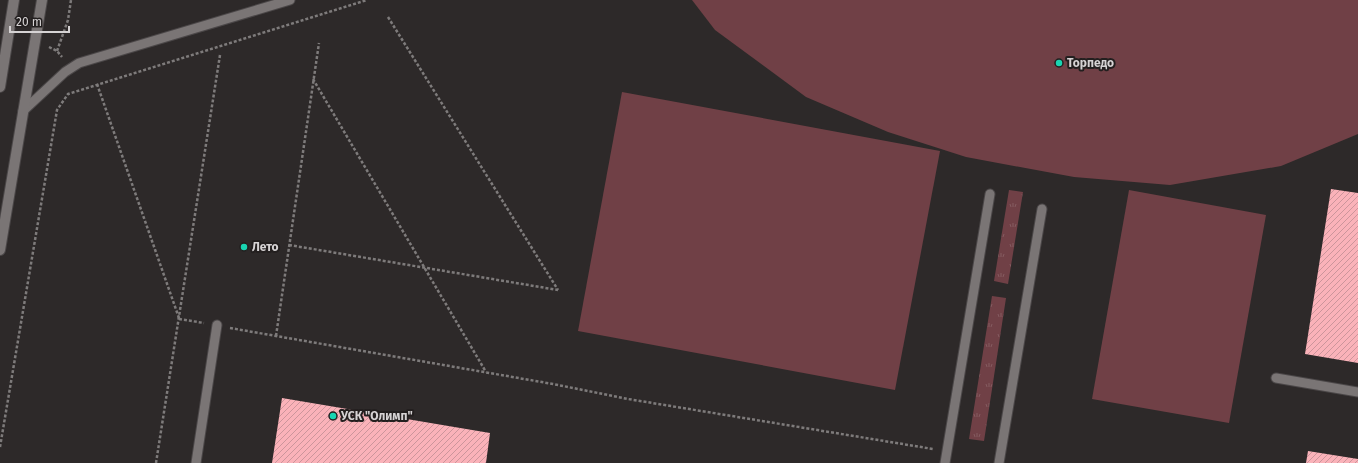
<svg xmlns="http://www.w3.org/2000/svg" width="1358" height="463" font-family="'Fira Sans',sans-serif">
<style>
.grass{fill:url(#grass-tufts)}
.pitch{fill:#704046}
.building{fill:url(#building-hatch)}
.lines{fill:none;stroke-linecap:round;stroke-linejoin:round}
.lane-casing{stroke:#4b4748;stroke-width:11}
.secondary-casing{stroke:#4b4748;stroke-width:12}
.path{stroke:#7e7b7b;stroke-width:2.5;stroke-dasharray:3 2;stroke-linecap:butt}
.lane{stroke:#7a7575;stroke-width:9}
.secondary{stroke:#7a7575;stroke-width:10}
.poi-dot{fill:#19d5b2;stroke:#231f1f;stroke-width:1.5}
.labels{text-anchor:middle;stroke-width:4;stroke-linejoin:round;paint-order:stroke}
.poi-label{font-size:12px;font-weight:bold;fill:#d6d3d4;stroke:#231f1f;text-anchor:start}
</style>
<defs>
<pattern id="grass-tufts" width="24" height="20" patternUnits="userSpaceOnUse"><rect width="24" height="20" fill="#704046"/><path d="M3 7l-1-3M5 7V3M7 7l1-3M15 17l-1-3M17 17v-4M19 17l1-3" fill="none" stroke="#845b60"/></pattern>
<pattern id="building-hatch" width="6" height="6" patternUnits="userSpaceOnUse"><rect width="6" height="6" fill="#fab2b9"/><path d="M-1 1l2-2M0 6l6-6M5 7l2-2" fill="none" stroke="#cc959b"/></pattern>
</defs>
<rect width="100%" height="100%" fill="#2d2929"/>
<g class="grass">
<path d="M 1009,190 L 1023,192 L 1008,284 L 994,281 Z"/>
<path d="M 992,296 L 1006,298 L 984,441 L 969,439 Z"/>
</g>
<g class="pitch">
<path d="M 692,0 L 1358,0 L 1358,134 L 1281,166 L 1170,185 L 1074,177 L 966,157 L 888,132 L 806,97 L 715,30 Z"/>
<path d="M 622,92 L 940,151 L 895,390 L 578,331 Z"/>
<path d="M 1129,190 L 1266,215 L 1229,423 L 1092,399 Z"/>
</g>
<g class="building">
<path d="M 1331,189 L 1358,193 L 1358,363 L 1305,354 Z"/>
<path d="M 282,398 L 490,433 L 486,463 L 272,463 Z"/>
<path d="M 1308,451 L 1358,459 L 1358,463 L 1306,463 Z"/>
</g>
<g class="lines">
<g class="lane-casing">
<g id="lane">
<path d="M 23,111 L 65,72 L 79,63 L 290,0"/>
<path d="M 1276,378 L 1358,392"/>
<path d="M 196,463 L 217,325"/>
<path d="M 945,463 L 990,194"/>
<path d="M 999,463 L 1042,209"/>
</g>
</g>
<g class="secondary-casing">
<g id="secondary">
<path d="M 0,87 L 14,0"/>
<path d="M 0,250 L 42,0"/>
</g>
</g>
<g class="path">
<path d="M 388,17 L 558,290"/>
<path d="M 49,47 L 57,51 L 62,57"/>
<path d="M 57,51 L 68,20 L 71,0"/>
<path d="M 313,79 L 486,372"/>
<path d="M 97,84 L 179,318"/>
<path d="M 289,245 L 558,290"/>
<path d="M 179,319 L 204,323"/>
<path d="M 230,328 L 553,384 L 628,399 L 933,449"/>
<path d="M 276,336 L 319,43"/>
<path d="M 0,447 L 57,110 L 68,94 L 367,0"/>
<path d="M 156,463 L 220,55"/>
</g>
<use href="#lane" class="lane"/>
<use href="#secondary" class="secondary"/>
</g>
<g class="poi-dot">
<circle cx="1059" cy="63" r="4"/>
<circle cx="244" cy="247" r="4"/>
<circle cx="333" cy="416" r="4"/>
</g>
<g class="labels">
<g class="poi-label">
<text x="1067" y="67">Торпедо</text>
<text x="252" y="251">Лето</text>
<text x="341" y="420">УСК "Олимп"</text>
</g>
</g>
<path d="M10 26v6h59v-6" fill="none" stroke="#d6d3d4" stroke-width="2"/>
<text x="16" y="26" font-size="12" fill="#d6d3d4" stroke="#231f1f" stroke-width="3" paint-order="stroke">20 m</text>
</svg>
